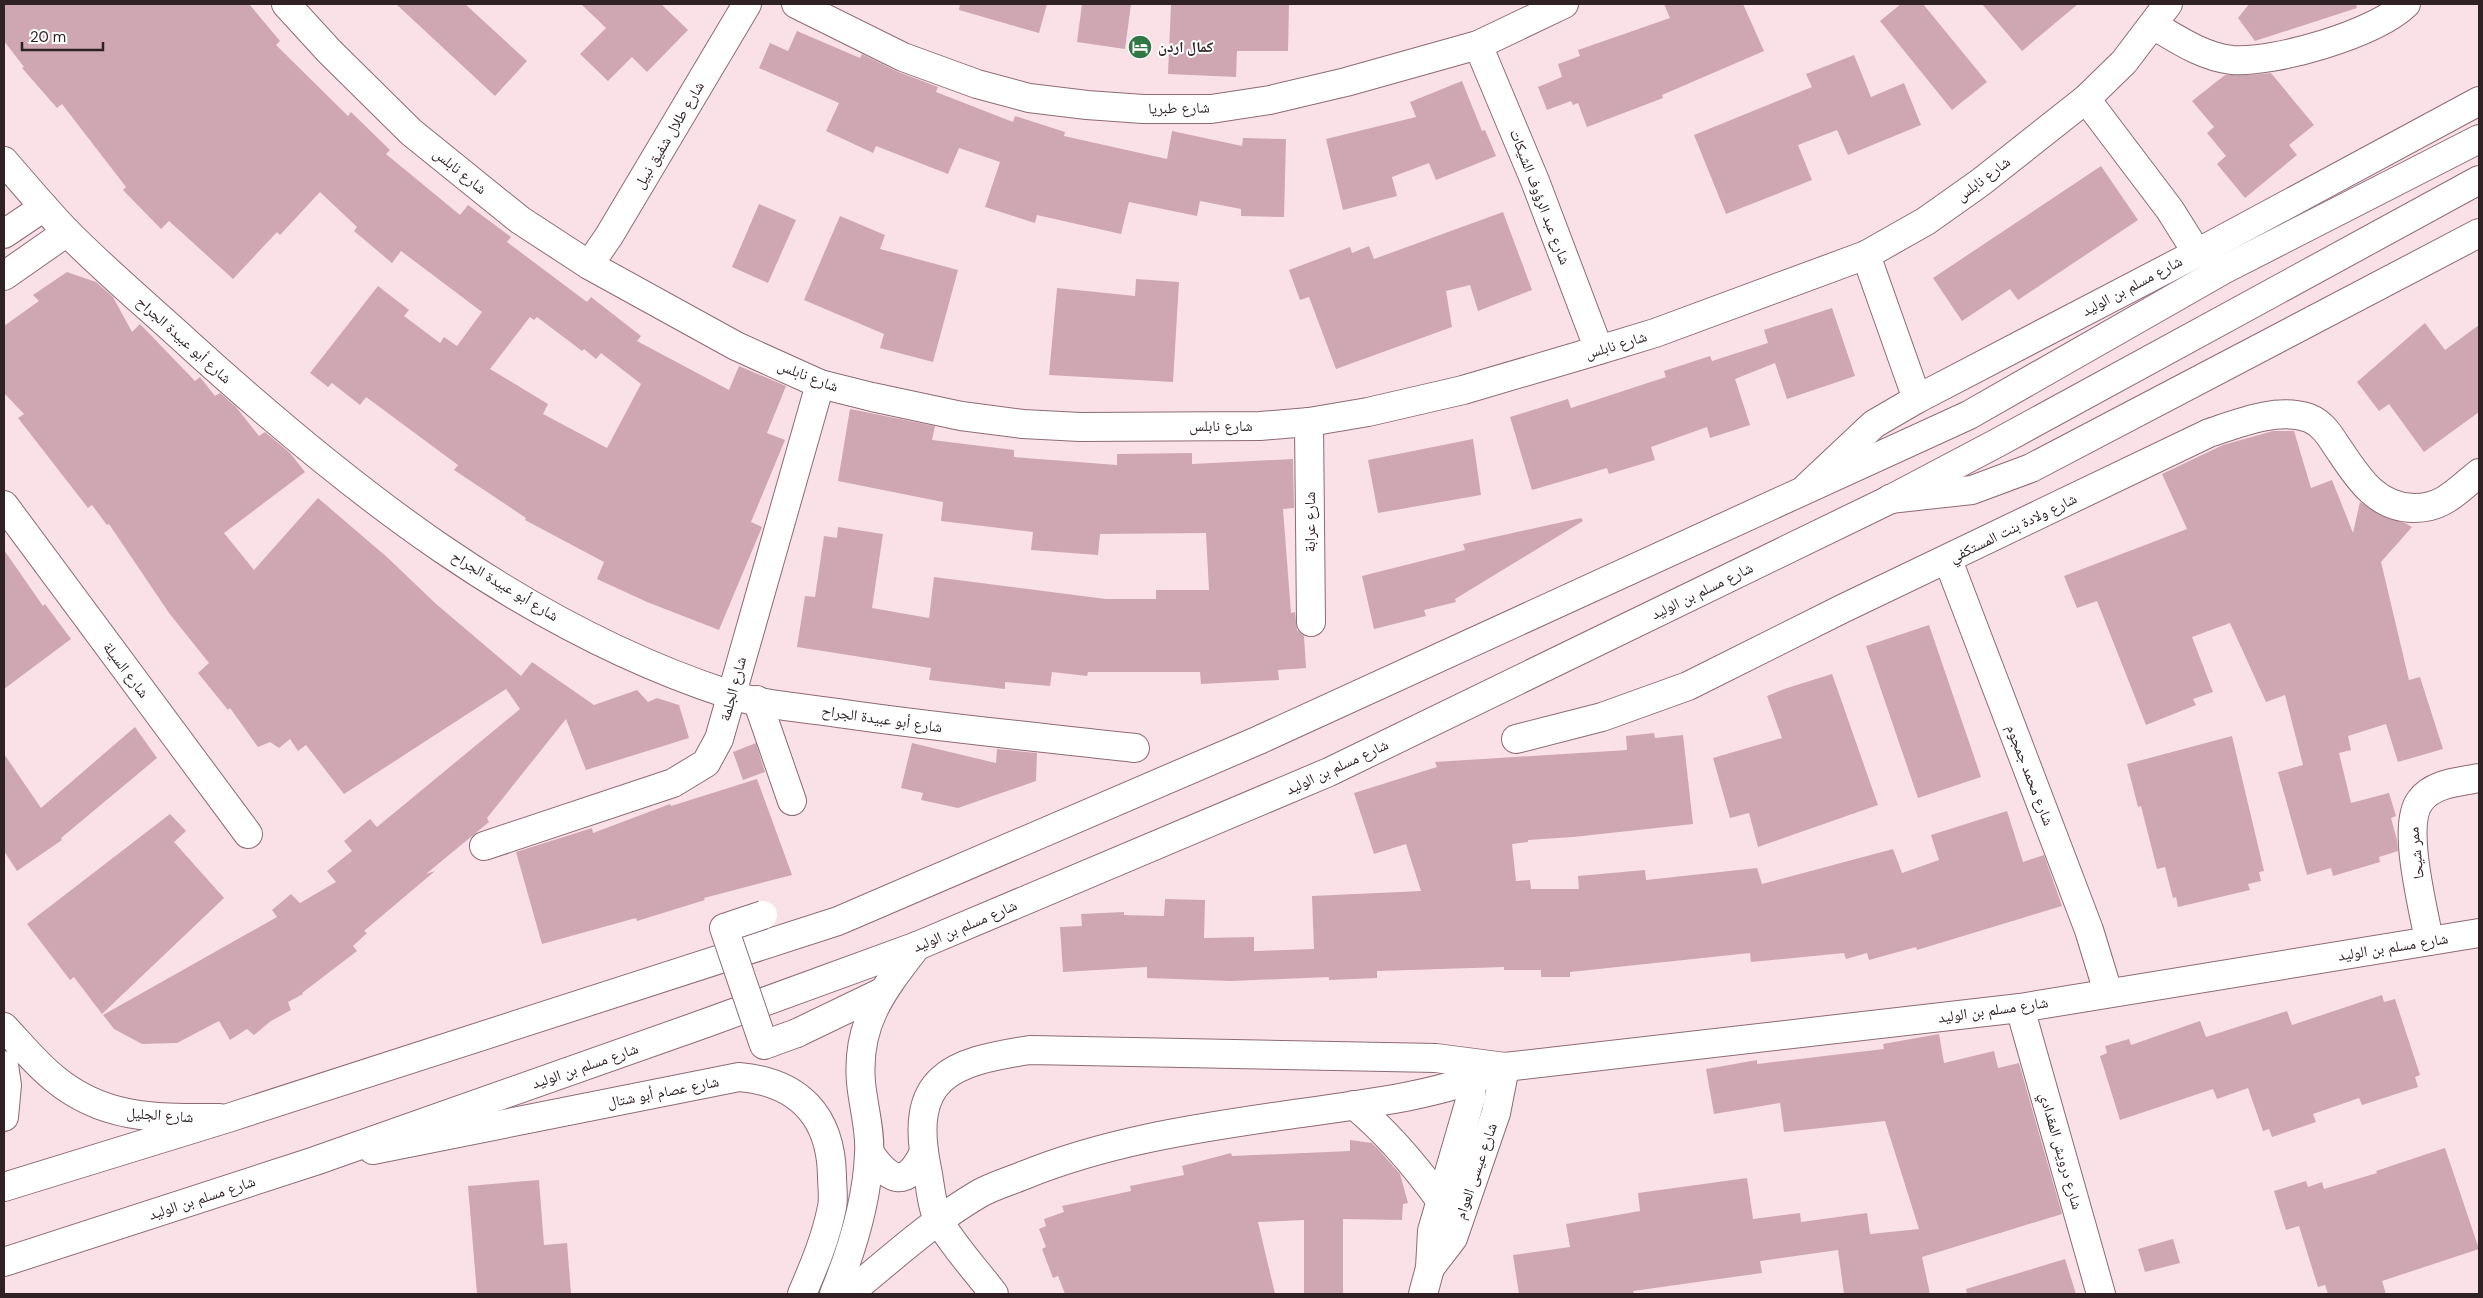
<svg xmlns="http://www.w3.org/2000/svg" width="2483" height="1298" font-family="'DM Sans','Noto Naskh Arabic',sans-serif">
<style>
.building{fill:#cfa7b3;fill-rule:evenodd}
.lines{fill:none;stroke-linecap:round;stroke-linejoin:round}
.street-casing{stroke:#8e6a74;stroke-width:30}
.secondary-casing{stroke:#8e6a74;stroke-width:30}
.highway-casing{stroke:#8e6a74;stroke-width:30}
.street{stroke:#fff;stroke-width:28}
.secondary{stroke:#fff;stroke-width:28}
.highway{stroke:#fff;stroke-width:28}
.street-bridge-casing{stroke:#8e6a74;stroke-width:30;stroke-linecap:butt}
.street-bridge{stroke:#fff;stroke-width:28}
.labels{text-anchor:middle;stroke-width:4;stroke-linejoin:round;paint-order:stroke}
.poi-label{font-size:15px;font-weight:bold;fill:#302125;stroke:#fff;text-anchor:start}
.street-label{font-size:15px;fill:#302125;stroke:#fff}
</style>
<rect width="100%" height="100%" fill="#fae1e8"/>
<g class="building">
<path d="M 4,4 L 249,4 L 280,41 L 276,45 L 348,116 L 351,112 L 390,150 L 386,154 L 460,215 L 468,205 L 511,237 L 507,242 L 587,302 L 591,297 L 641,336 L 637,341 L 729,390 L 739,366 L 786,386 L 767,433 L 785,440 L 751,522 L 762,527 L 719,630 L 647,602 L 597,579 L 604,562 L 525,520 L 526,518 L 454,470 L 458,465 L 366,397 L 360,405 L 332,383 L 328,387 L 310,373 L 378,286 L 409,310 L 404,316 L 440,343 L 444,337 L 457,346 L 482,312 L 401,251 L 392,263 L 354,231 L 357,227 L 320,192 L 280,235 L 277,232 L 233,279 L 169,221 L 161,229 L 123,190 L 126,187 L 62,104 L 57,108 L 22,68 L 24,67 L 4,41 ZM 530,317 L 534,320 L 537,317 L 582,351 L 584,349 L 596,359 L 601,353 L 641,384 L 607,448 L 543,414 L 548,404 L 490,369 Z"/>
<path d="M 396,4 L 465,4 L 527,61 L 495,96 Z"/>
<path d="M 581,4 L 661,4 L 688,30 L 647,72 L 632,57 L 608,81 L 580,54 L 606,28 Z"/>
<path d="M 960,4 L 1047,4 L 1039,33 L 959,10 Z"/>
<path d="M 1082,4 L 1131,4 L 1125,49 L 1077,42 Z"/>
<path d="M 1171,4 L 1289,4 L 1288,51 L 1237,51 L 1236,77 L 1168,74 Z"/>
<path d="M 1664,4 L 1743,4 L 1764,51 L 1662,95 L 1663,98 L 1587,127 L 1578,103 L 1573,105 L 1571,101 L 1547,110 L 1538,87 L 1562,77 L 1558,64 L 1580,56 L 1578,50 L 1670,18 Z"/>
<path d="M 1901,4 L 1923,4 L 1987,82 L 1952,110 L 1880,21 Z"/>
<path d="M 1982,4 L 2078,4 L 2022,51 Z"/>
<path d="M 2249,4 L 2356,4 L 2357,8 L 2255,41 L 2238,18 Z"/>
<path d="M 797,31 L 860,58 L 862,54 L 896,71 L 938,87 L 936,92 L 1013,122 L 1015,116 L 1065,132 L 1064,136 L 1167,159 L 1172,131 L 1242,146 L 1243,138 L 1286,139 L 1284,217 L 1241,216 L 1241,209 L 1200,201 L 1197,216 L 1129,202 L 1121,234 L 1037,215 L 1035,223 L 985,207 L 1000,162 L 959,148 L 948,174 L 876,146 L 873,153 L 826,131 L 839,103 L 759,68 L 770,43 L 788,51 Z"/>
<path d="M 1854,55 L 1871,97 L 1904,83 L 1921,125 L 1848,155 L 1837,130 L 1798,145 L 1812,180 L 1726,214 L 1694,135 L 1812,87 L 1806,74 Z"/>
<path d="M 2271,73 L 2314,125 L 2289,145 L 2297,155 L 2245,198 L 2217,164 L 2226,156 L 2207,133 L 2214,127 L 2192,101 L 2225,75 L 2251,75 Z"/>
<path d="M 1462,81 L 1482,131 L 1485,130 L 1496,156 L 1436,180 L 1429,163 L 1392,177 L 1397,196 L 1343,210 L 1326,139 L 1416,117 L 1410,102 Z"/>
<path d="M 2101,166 L 2138,220 L 2018,300 L 2010,289 L 1962,321 L 1933,278 Z"/>
<path d="M 759,204 L 796,220 L 768,283 L 732,267 Z"/>
<path d="M 1503,212 L 1532,290 L 1478,311 L 1470,285 L 1446,291 L 1452,327 L 1336,369 L 1309,297 L 1300,300 L 1289,270 L 1350,247 L 1352,253 L 1369,246 L 1374,259 Z"/>
<path d="M 840,216 L 885,235 L 880,249 L 958,270 L 933,362 L 880,348 L 884,334 L 804,300 Z"/>
<path d="M 67,272 L 96,282 L 113,297 L 132,332 L 140,324 L 195,381 L 200,377 L 215,396 L 220,393 L 236,407 L 259,436 L 265,432 L 290,453 L 305,472 L 224,533 L 254,570 L 318,498 L 388,558 L 435,603 L 521,676 L 532,662 L 594,705 L 637,690 L 648,702 L 657,698 L 679,705 L 689,738 L 586,770 L 566,719 L 487,818 L 489,822 L 426,874 L 435,871 L 364,931 L 367,933 L 353,946 L 357,951 L 302,993 L 303,994 L 288,1002 L 291,1010 L 271,1021 L 254,1035 L 247,1029 L 230,1040 L 219,1021 L 177,1043 L 142,1044 L 114,1029 L 103,1015 L 277,917 L 272,910 L 291,894 L 300,903 L 336,882 L 327,871 L 352,851 L 344,841 L 370,819 L 377,827 L 520,709 L 506,689 L 344,794 L 306,745 L 298,751 L 290,739 L 279,748 L 270,742 L 258,747 L 230,708 L 228,710 L 198,673 L 209,663 L 169,613 L 109,524 L 107,525 L 92,505 L 88,508 L 18,418 L 24,414 L 4,393 L 4,326 L 39,301 L 33,295 Z"/>
<path d="M 1136,279 L 1179,282 L 1173,382 L 1049,375 L 1057,288 L 1135,296 Z"/>
<path d="M 1832,308 L 1855,376 L 1787,399 L 1775,363 L 1735,379 L 1750,425 L 1710,438 L 1707,427 L 1651,447 L 1655,460 L 1609,474 L 1607,468 L 1532,490 L 1510,417 L 1568,399 L 1571,408 L 1666,377 L 1664,371 L 1710,356 L 1712,361 L 1768,343 L 1764,330 Z"/>
<path d="M 2425,323 L 2445,350 L 2479,325 L 2479,412 L 2424,452 L 2389,404 L 2379,411 L 2357,382 Z"/>
<path d="M 850,409 L 935,426 L 932,440 L 1014,450 L 1014,457 L 1117,465 L 1117,454 L 1192,453 L 1192,464 L 1293,459 L 1294,508 L 1283,509 L 1291,613 L 1295,612 L 1297,630 L 1304,636 L 1306,668 L 1278,670 L 1279,680 L 1201,684 L 1200,672 L 1088,672 L 1087,676 L 1052,672 L 1050,686 L 1005,682 L 1005,689 L 929,680 L 931,668 L 797,647 L 805,596 L 815,597 L 824,536 L 837,538 L 838,527 L 883,534 L 872,608 L 929,618 L 934,577 L 1106,599 L 1156,599 L 1156,590 L 1209,590 L 1206,533 L 1100,534 L 1098,555 L 1031,550 L 1033,532 L 941,521 L 943,502 L 838,481 Z"/>
<path d="M 2273,431 L 2294,431 L 2311,488 L 2332,480 L 2353,533 L 2360,502 L 2382,516 L 2405,523 L 2412,527 L 2381,562 L 2409,680 L 2420,677 L 2443,749 L 2398,762 L 2386,724 L 2348,736 L 2351,750 L 2339,753 L 2351,803 L 2389,793 L 2396,816 L 2391,818 L 2397,840 L 2398,851 L 2379,857 L 2380,862 L 2333,876 L 2331,868 L 2307,875 L 2278,772 L 2303,765 L 2285,695 L 2266,702 L 2230,623 L 2192,637 L 2213,692 L 2193,699 L 2196,705 L 2146,725 L 2097,601 L 2077,608 L 2064,576 L 2187,529 L 2162,474 L 2223,445 Z"/>
<path d="M 1473,439 L 1481,495 L 1378,513 L 1368,460 Z"/>
<path d="M 1581,518 L 1583,521 L 1455,599 L 1456,602 L 1424,610 L 1426,616 L 1374,629 L 1362,576 L 1465,550 L 1463,544 Z"/>
<path d="M 4,550 L 43,606 L 45,604 L 71,639 L 4,689 Z"/>
<path d="M 1929,625 L 1981,777 L 1918,798 L 1866,646 Z"/>
<path d="M 1832,674 L 1878,805 L 1758,847 L 1749,813 L 1730,818 L 1713,758 L 1782,738 L 1767,696 L 1784,689 Z"/>
<path d="M 135,727 L 157,758 L 61,838 L 62,840 L 17,871 L 4,851 L 4,754 L 41,808 Z"/>
<path d="M 1654,733 L 1655,738 L 1683,735 L 1693,824 L 1573,837 L 1528,840 L 1528,842 L 1512,844 L 1516,881 L 1530,880 L 1531,889 L 1579,889 L 1578,876 L 1645,870 L 1646,880 L 1757,868 L 1762,884 L 1893,849 L 1902,873 L 1939,860 L 1931,835 L 2007,811 L 2023,862 L 2044,855 L 2062,906 L 1917,950 L 1916,947 L 1869,960 L 1867,953 L 1846,959 L 1844,953 L 1751,962 L 1750,953 L 1570,972 L 1570,977 L 1541,977 L 1541,970 L 1504,970 L 1504,967 L 1377,971 L 1377,978 L 1329,980 L 1329,977 L 1231,981 L 1147,978 L 1147,967 L 1063,972 L 1060,927 L 1082,926 L 1081,914 L 1124,912 L 1124,915 L 1164,916 L 1165,899 L 1205,900 L 1204,938 L 1254,937 L 1254,951 L 1314,949 L 1312,896 L 1421,891 L 1406,844 L 1374,854 L 1354,793 L 1437,767 L 1435,762 L 1627,750 L 1626,736 Z"/>
<path d="M 2232,736 L 2264,871 L 2259,872 L 2261,881 L 2248,884 L 2250,890 L 2178,907 L 2176,897 L 2173,898 L 2165,867 L 2157,869 L 2141,806 L 2138,807 L 2127,764 Z"/>
<path d="M 756,743 L 765,772 L 743,780 L 733,752 Z"/>
<path d="M 912,743 L 996,763 L 997,749 L 1037,753 L 1036,781 L 958,808 L 921,800 L 923,793 L 901,788 Z"/>
<path d="M 757,779 L 792,875 L 704,898 L 705,900 L 637,921 L 636,918 L 542,944 L 516,852 L 592,828 L 593,833 L 670,804 L 671,806 Z"/>
<path d="M 170,814 L 186,831 L 174,842 L 224,898 L 102,1014 L 74,977 L 70,980 L 27,924 Z"/>
<path d="M 2382,995 L 2384,1002 L 2395,999 L 2420,1075 L 2415,1077 L 2418,1087 L 2362,1105 L 2359,1098 L 2313,1114 L 2316,1122 L 2272,1137 L 2269,1129 L 2263,1131 L 2248,1088 L 2217,1099 L 2213,1089 L 2120,1120 L 2100,1056 L 2107,1053 L 2105,1046 L 2129,1039 L 2131,1045 L 2200,1021 L 2206,1037 L 2287,1011 L 2292,1025 Z"/>
<path d="M 1939,1034 L 1944,1063 L 1994,1051 L 1998,1068 L 2019,1063 L 2062,1214 L 1922,1257 L 1930,1294 L 1844,1294 L 1838,1250 L 1760,1261 L 1762,1273 L 1633,1291 L 1634,1294 L 1519,1294 L 1513,1255 L 1570,1247 L 1566,1224 L 1640,1211 L 1638,1193 L 1747,1178 L 1753,1219 L 1800,1213 L 1801,1222 L 1867,1213 L 1870,1234 L 1919,1229 L 1885,1121 L 1784,1132 L 1780,1103 L 1714,1114 L 1706,1069 L 1757,1060 L 1757,1064 L 1884,1049 L 1883,1044 Z"/>
<path d="M 1350,1140 L 1372,1143 L 1378,1149 L 1400,1174 L 1408,1203 L 1403,1204 L 1402,1220 L 1343,1219 L 1343,1294 L 1304,1294 L 1304,1220 L 1258,1222 L 1275,1294 L 1065,1294 L 1058,1276 L 1053,1278 L 1042,1249 L 1046,1247 L 1039,1229 L 1046,1226 L 1044,1219 L 1064,1212 L 1062,1206 L 1131,1191 L 1130,1186 L 1184,1175 L 1182,1166 L 1231,1153 L 1232,1156 L 1350,1151 Z"/>
<path d="M 2445,1148 L 2479,1249 L 2382,1281 L 2386,1294 L 2328,1294 L 2325,1285 L 2318,1287 L 2299,1226 L 2286,1230 L 2274,1191 L 2306,1181 L 2308,1187 L 2322,1182 L 2324,1189 L 2377,1173 L 2376,1171 Z"/>
<path d="M 539,1180 L 544,1245 L 567,1243 L 571,1293 L 477,1294 L 468,1186 Z"/>
<path d="M 2173,1239 L 2180,1263 L 2145,1272 L 2138,1249 Z"/>
<path d="M 2065,1259 L 2076,1294 L 1967,1294 L 1966,1289 Z"/>
</g>
<g class="lines">
<g class="street-casing">
<g id="street">
<path d="M 796,4 L 903,57 L 977,84 L 1029,98 L 1087,105 L 1143,109 L 1211,109 L 1270,100 L 1346,82 L 1478,45 L 1564,4"/>
<path d="M 2153,25 C 2177,39 2203,57 2232,60 C 2275,63 2375,34 2406,4"/>
<path d="M 1478,45 L 1535,181 L 1599,350"/>
<path d="M 2086,99 L 2170,210 L 2197,253"/>
<path d="M 4,161 C 24,184 44,208 65,230 C 105,271 150,308 192,347 C 350,490 523,627 728,694 C 765,706 807,708 845,714 C 942,728 1038,737 1135,748"/>
<path d="M 4,234 L 44,207"/>
<path d="M 1866,255 L 1917,399"/>
<path d="M 589,265 L 609,236 L 747,4"/>
<path d="M 4,276 L 67,232"/>
<path d="M 1309,422 L 1311,622"/>
<path d="M 4,505 L 248,834"/>
<path d="M 1948,560 L 2089,930 L 2108,992"/>
<path d="M 757,700 L 792,801"/>
<path d="M 1516,739 L 1602,717 L 1688,686 L 1842,609 L 2209,433 C 2239,423 2277,407 2309,418 C 2324,424 2331,438 2340,451 C 2358,478 2377,508 2414,508 C 2425,508 2434,506 2443,501 C 2456,494 2468,482 2479,473"/>
<path d="M 484,846 L 673,783 L 706,763 L 719,739 L 820,384"/>
<path d="M 2429,941 C 2424,910 2401,826 2420,801 C 2433,783 2459,782 2479,778"/>
<path d="M 2020,1008 L 2101,1294"/>
<path d="M 797,1033 L 882,992"/>
<path d="M 1354,1105 C 1388,1133 1414,1164 1440,1200"/>
<path d="M 1430,1268 L 1453,1238 L 1496,1113 L 1505,1067"/>
<path d="M 848,1294 C 890,1260 930,1223 977,1195 C 990,1187 1007,1182 1022,1176 C 1105,1142 1191,1129 1280,1116 C 1355,1105 1435,1098 1505,1067"/>
<path d="M 994,1294 C 976,1270 954,1247 939,1221 C 932,1210 930,1183 927,1169 C 908,1077 950,1062 1030,1050 L 1436,1058 L 1505,1067 L 2020,1008 L 2479,933"/>
<path d="M 1423,1294 L 1430,1268 L 1432,1231 L 1471,1097 L 1473,1065"/>
</g>
</g>
<g class="secondary-casing">
<g id="secondary">
<path d="M 286,4 L 329,51 L 411,132 L 520,220 L 589,265 L 736,346 L 820,384 L 872,397 L 961,416 L 1023,424 L 1080,427 L 1260,426 L 1309,422 L 1368,412 L 1463,390 L 1599,350 L 1655,333 L 1866,255 L 1926,221 L 1981,182 L 2086,99 L 2124,62 L 2168,4"/>
<path d="M 1807,487 L 1874,424 L 1917,399 L 2197,253 L 2479,101"/>
<path d="M 1890,499 L 1972,490 L 2031,468 L 2479,233"/>
<path d="M 4,1027 C 20,1044 36,1064 55,1079 C 105,1120 157,1118 219,1118"/>
<path d="M 4,1065 L 7,1085 L 4,1117"/>
<path d="M 373,1150 L 739,1077 C 799,1082 831,1116 832,1176 C 832,1186 834,1198 832,1207 C 826,1238 814,1266 802,1294"/>
<path d="M 870,1153 C 890,1183 907,1188 924,1152"/>
<path d="M 834,1294 C 852,1250 867,1203 869,1154 C 871,1131 863,1106 861,1082 C 856,1023 883,990 917,946"/>
</g>
</g>
<g class="highway-casing">
<g id="highway">
<path d="M 4,1187 L 228,1118 L 838,921 L 1259,740 L 1969,415 L 2223,270 L 2479,139"/>
<path d="M 4,1262 L 315,1161 L 706,1023 L 917,946 L 1329,772 L 1889,500 L 1997,443 L 2479,180"/>
</g>
</g>
<use href="#street" class="street"/>
<use href="#secondary" class="secondary"/>
<use href="#highway" class="highway"/>
<g class="street-bridge-casing">
<path id="street-bridge" d="M 763,915 L 724,928 L 764,1045 L 797,1033"/>
</g>
<use href="#street-bridge" class="street-bridge"/>
</g>
<defs>
<g id="hotel-disc" transform="scale(1.25)"><circle r="9.5" fill="#307743" stroke="#fff"/><path d="M-6-4.5h1.5V1H6V5H4.5V3h-9V5H-6ZM-4 0a1.8 1.8 0 1 1 3.6 0ZM.5 0V-2.5h3Q6-2.5 6 0Z" fill="#fff"/></g>
</defs>
<g fill-rule="evenodd">
<use href="#hotel-disc" x="1140" y="47"/>
</g>
<g class="labels">
<g class="poi-label">
<text x="1158" y="52">كمال اردن</text>
</g>
<g class="street-label">
<text transform="translate(1179 108) rotate(-1)" y="5">شارع طبريا</text>
<text transform="translate(669 135) rotate(-59)" y="5">شارع طلال شفيق نبيل</text>
<text transform="translate(460 171) rotate(39)" y="5">شارع نابلس</text>
<text transform="translate(1983 179) rotate(-37)" y="5">شارع نابلس</text>
<text transform="translate(1540 197) rotate(69)" y="5">شارع عبد الرؤوف الشيكات</text>
<text transform="translate(2132 286) rotate(-28)" y="5">شارع مسلم بن الوليد</text>
<text transform="translate(184 340) rotate(42)" y="5">شارع أبو عبيدة الجراح</text>
<text transform="translate(1616 345) rotate(-17)" y="5">شارع نابلس</text>
<text transform="translate(808 376) rotate(21)" y="5">شارع نابلس</text>
<text x="1221" y="431">شارع نابلس</text>
<text transform="translate(1310 522) rotate(-90)" y="5">شارع عرابة</text>
<text transform="translate(2013 528) rotate(-26)" y="5">شارع ولادة بنت المستكفي</text>
<text transform="translate(505 586) rotate(31)" y="5">شارع أبو عبيدة الجراح</text>
<text transform="translate(1702 591) rotate(-26)" y="5">شارع مسلم بن الوليد</text>
<text transform="translate(126 670) rotate(53)" y="5">شارع السيلة</text>
<text transform="translate(733 689) rotate(-75)" y="5">شارع الجلمة</text>
<text transform="translate(882 719) rotate(8)" y="5">شارع أبو عبيدة الجراح</text>
<text transform="translate(1337 767) rotate(-25)" y="5">شارع مسلم بن الوليد</text>
<text transform="translate(2030 775) rotate(69)" y="5">شارع محمد جمجوم</text>
<text transform="translate(2416 853) rotate(-96)" y="5">ممر شيحا</text>
<text transform="translate(965 926) rotate(-23)" y="5">شارع مسلم بن الوليد</text>
<text transform="translate(2393 947) rotate(-9)" y="5">شارع مسلم بن الوليد</text>
<text transform="translate(1993 1010) rotate(-8)" y="5">شارع مسلم بن الوليد</text>
<text transform="translate(585 1066) rotate(-19)" y="5">شارع مسلم بن الوليد</text>
<text transform="translate(663 1092) rotate(-11)" y="5">شارع عصام أبو شتال</text>
<text transform="translate(160 1115) rotate(4)" y="5">شارع الجليل</text>
<text transform="translate(2061 1151) rotate(74)" y="5">شارع درويش المقدادي</text>
<text transform="translate(1476 1171) rotate(-71)" y="5">شارع عيسى العوام</text>
<text transform="translate(202 1198) rotate(-18)" y="5">شارع مسلم بن الوليد</text>
</g>
</g>
<rect width="2483" height="1298" fill="none" stroke="#302125" stroke-width="10"/>
<path d="M22 42v8h81v-8" fill="none" stroke="#302125" stroke-width="2.5"/>
<text x="30" y="42" font-size="15" fill="#302125" stroke="#ffffff" stroke-width="4" paint-order="stroke">20 m</text>
</svg>
